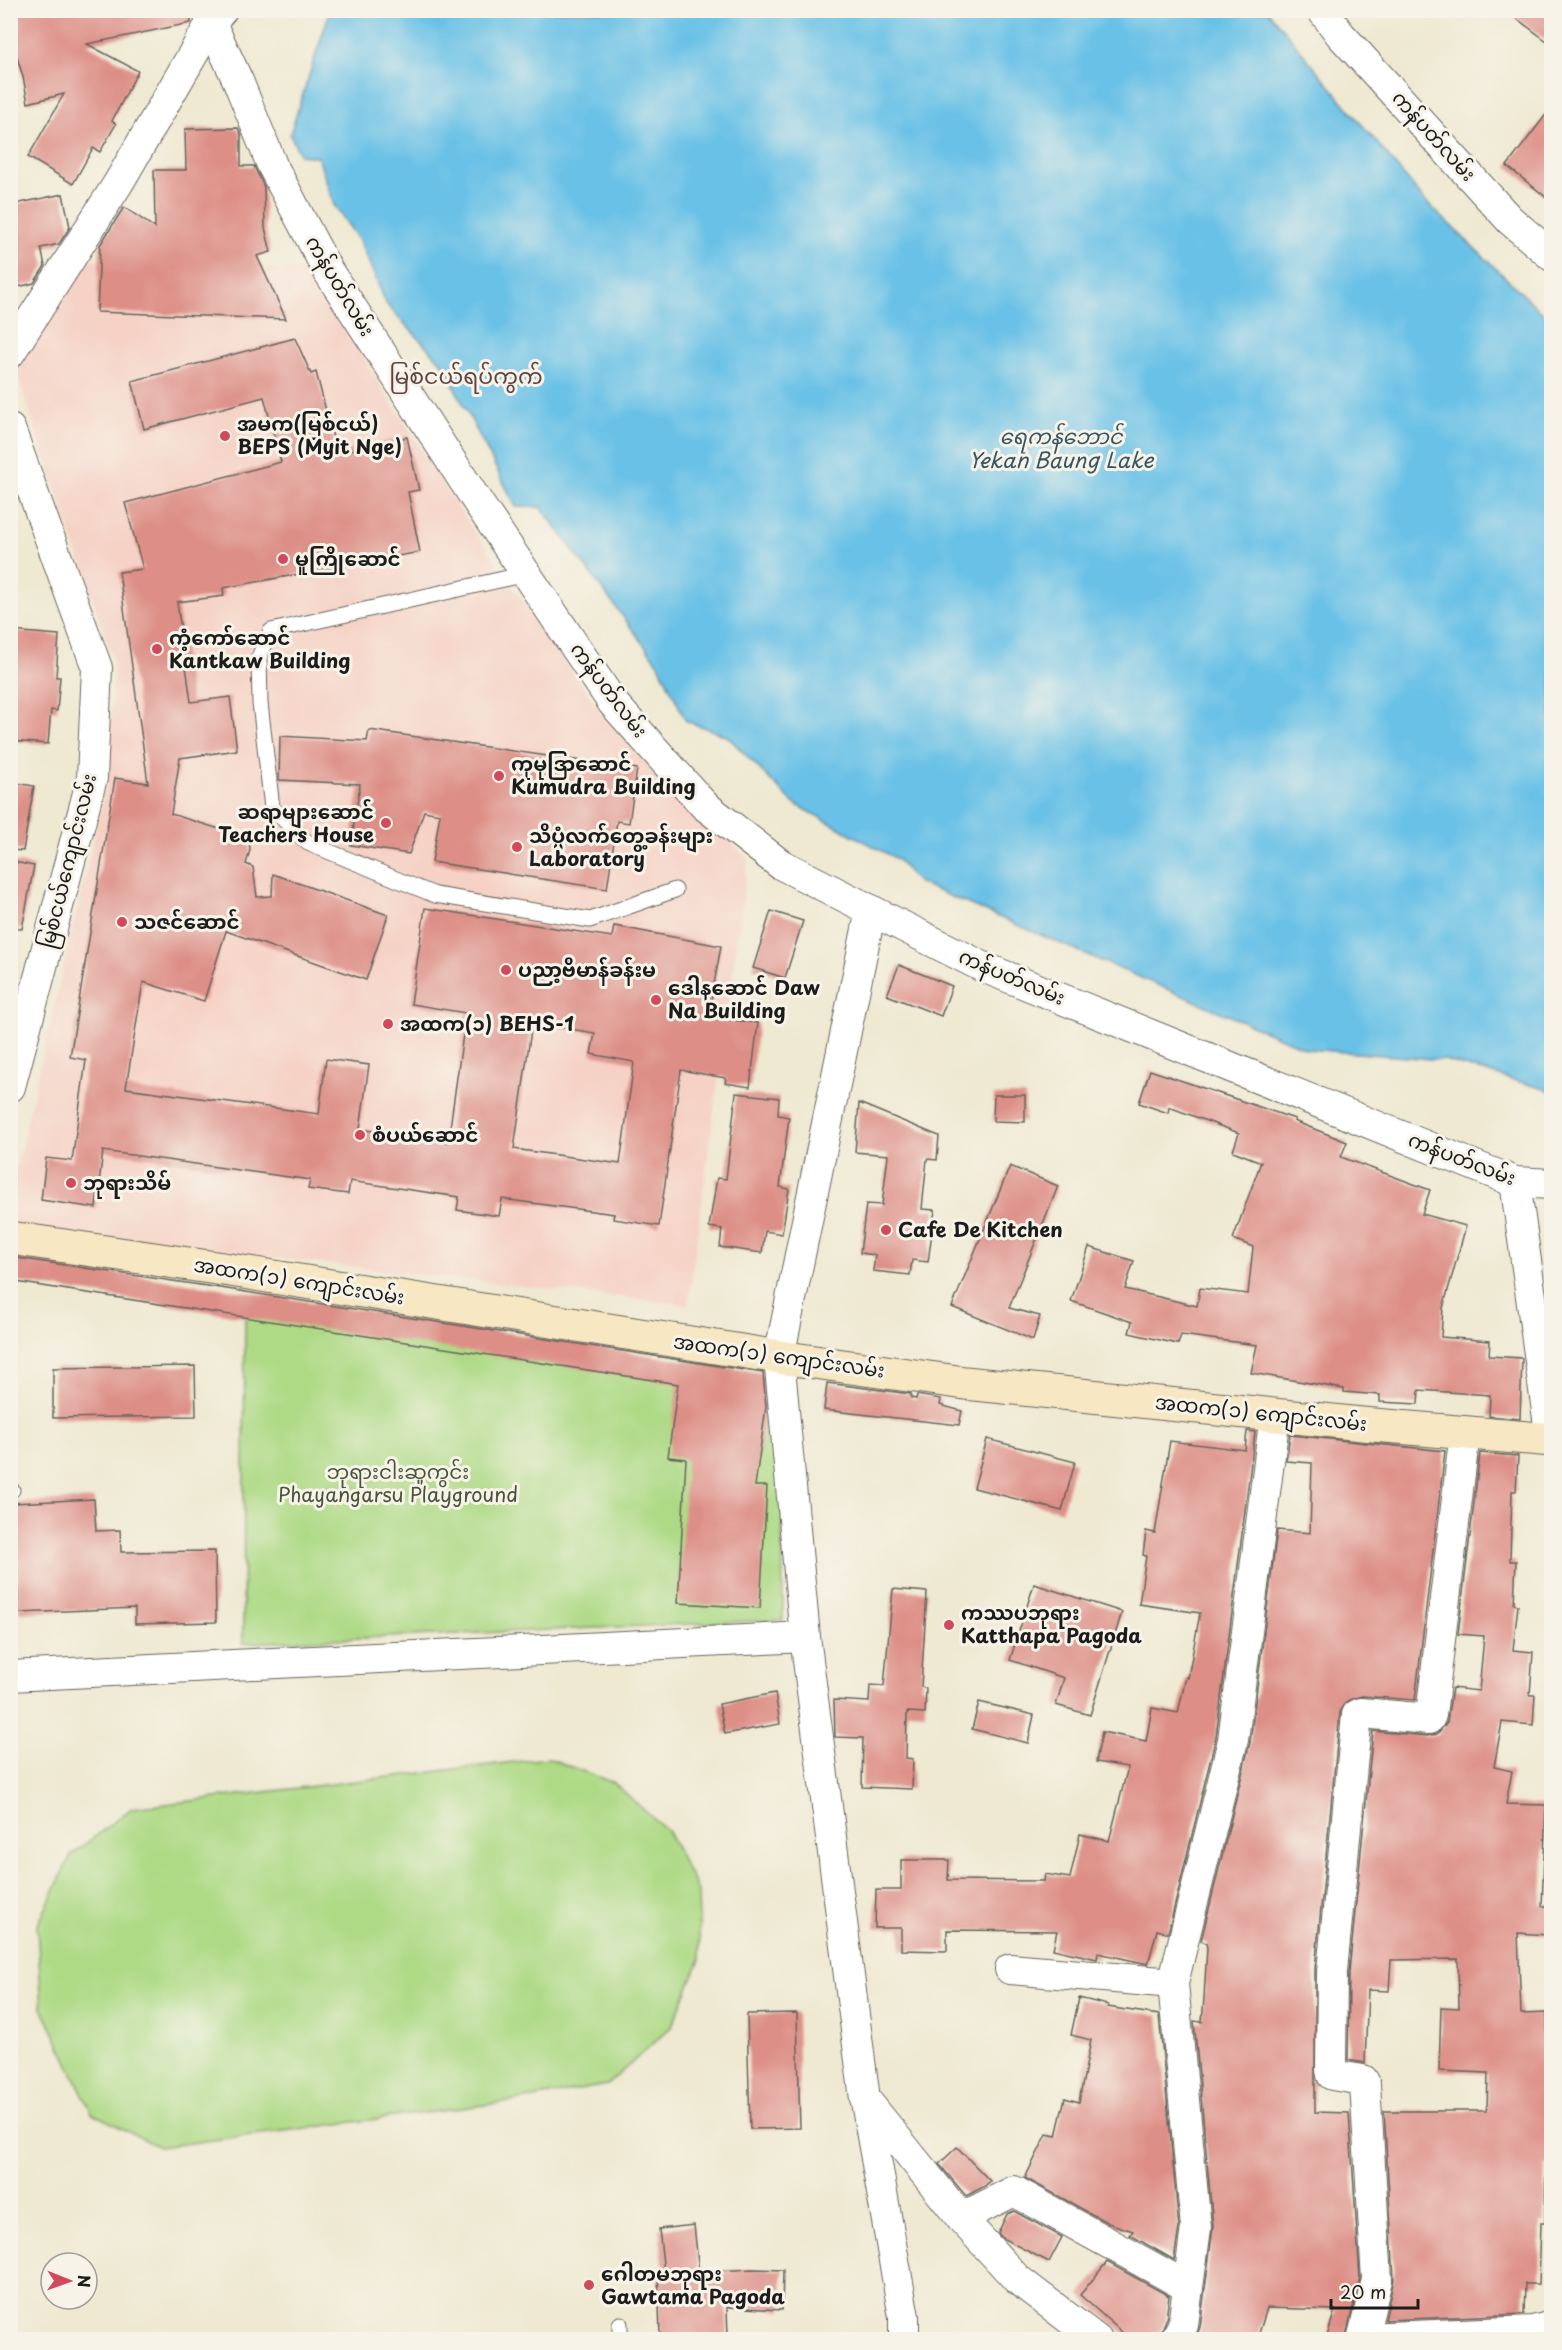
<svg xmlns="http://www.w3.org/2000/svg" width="1562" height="2350" font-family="'Playpen Sans','Noto Sans Myanmar',sans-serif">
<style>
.built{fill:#f6d1c5}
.green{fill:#aeda86;stroke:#657b51;stroke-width:1.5}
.water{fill:#69c1e7;stroke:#426e82;stroke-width:1.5}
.building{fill:#dd8f87;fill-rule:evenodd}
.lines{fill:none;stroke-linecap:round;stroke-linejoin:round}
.service-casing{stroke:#66645c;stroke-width:17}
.minor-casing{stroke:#66645c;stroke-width:32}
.secondary-casing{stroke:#66645c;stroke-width:35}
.service{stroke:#fff;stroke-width:15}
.minor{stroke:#fff;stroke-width:30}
.secondary{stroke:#f7e8c3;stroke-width:33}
.poi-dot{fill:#d1495b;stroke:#f7f3e8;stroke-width:2}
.labels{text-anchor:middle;stroke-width:6;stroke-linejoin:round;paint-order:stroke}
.street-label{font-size:20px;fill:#1c1c1c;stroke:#f7f3e8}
.poi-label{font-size:20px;font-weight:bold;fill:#1c1c1c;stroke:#f7f3e8;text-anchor:start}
.park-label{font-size:20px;fill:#48553c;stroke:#f7f3e8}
.water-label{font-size:21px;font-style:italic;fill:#375663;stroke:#f7f3e8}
.quarter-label{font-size:22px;fill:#604441;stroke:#f7f3e8}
</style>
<rect width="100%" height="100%" fill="#f7f3e8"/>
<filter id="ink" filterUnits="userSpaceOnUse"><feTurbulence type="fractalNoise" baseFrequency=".0167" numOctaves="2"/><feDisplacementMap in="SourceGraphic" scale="12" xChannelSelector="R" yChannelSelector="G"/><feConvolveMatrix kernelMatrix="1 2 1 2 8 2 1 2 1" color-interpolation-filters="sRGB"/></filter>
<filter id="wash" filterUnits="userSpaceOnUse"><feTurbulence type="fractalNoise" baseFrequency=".008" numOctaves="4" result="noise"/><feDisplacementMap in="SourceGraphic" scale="24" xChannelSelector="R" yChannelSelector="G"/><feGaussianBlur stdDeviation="1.35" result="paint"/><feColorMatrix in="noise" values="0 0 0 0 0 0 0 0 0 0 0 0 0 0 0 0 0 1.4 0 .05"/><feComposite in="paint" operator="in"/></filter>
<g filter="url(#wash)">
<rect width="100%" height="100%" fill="#efe9d2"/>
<path class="built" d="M 87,259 L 308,270 L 453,500 L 566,664 L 608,721 L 748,859 L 688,1305 L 11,1228 L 11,1189 L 107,783 L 114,662 L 16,372 Z"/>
<g class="green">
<path d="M 245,1309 L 781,1382 L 783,1620 L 243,1643 Z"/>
<path d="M 548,1758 L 614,1783 L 668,1832 L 698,1891 L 700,1959 L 672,2026 L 607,2085 L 509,2102 L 159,2147 L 92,2113 L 42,2008 L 37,1927 L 71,1855 L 132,1808 Z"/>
</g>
<path class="water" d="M 330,11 L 1268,11 L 1425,201 L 1551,321 L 1551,1091 L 1444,1060 L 1307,1049 L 940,892 L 917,882 L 897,859 L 793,803 L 727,736 L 686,721 L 659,665 L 541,507 L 516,507 L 442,363 L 387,305 L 360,242 L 334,205 L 318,157 L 300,155 L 290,134 Z"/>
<g id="blocks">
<g class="building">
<path d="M 32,10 L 191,10 L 191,23 L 87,44 L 138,71 L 112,121 L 116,124 L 100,152 L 93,148 L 73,184 L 28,157 L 64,94 L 28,103 L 23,77 L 10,33 L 10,17 Z"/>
<path d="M 1505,10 L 1551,10 L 1551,44 Z"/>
<path d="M 1551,108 L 1551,201 L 1507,166 Z"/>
<path d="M 238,128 L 241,134 L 241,166 L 254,166 L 264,187 L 265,228 L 271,252 L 257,256 L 286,319 L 97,312 L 100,245 L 124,207 L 155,228 L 154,170 L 186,170 L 185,129 Z"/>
<path d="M 63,194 L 70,227 L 59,244 L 41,248 L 45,266 L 34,283 L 10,289 L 10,205 Z"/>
<path d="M 295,338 L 311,374 L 316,372 L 337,453 L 407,437 L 419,490 L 408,492 L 420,552 L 223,588 L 224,596 L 177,602 L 191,702 L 230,697 L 237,750 L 180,758 L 171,814 L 249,838 L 250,850 L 246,864 L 253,867 L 257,897 L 272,896 L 273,874 L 388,915 L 366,980 L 226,931 L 204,1001 L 143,982 L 126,1088 L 319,1114 L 326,1059 L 369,1065 L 360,1129 L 448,1142 L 466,1013 L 411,1004 L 425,908 L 612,937 L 614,926 L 721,946 L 708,1017 L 758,1023 L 750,1087 L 725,1083 L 726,1078 L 681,1070 L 659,1226 L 613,1219 L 614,1214 L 502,1199 L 499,1216 L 457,1210 L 459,1197 L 350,1181 L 348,1194 L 308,1189 L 310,1180 L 103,1151 L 96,1208 L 41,1200 L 46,1158 L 72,1161 L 86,1060 L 70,1057 L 115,778 L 148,783 L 119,572 L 143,569 L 125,503 L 281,462 L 264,397 L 144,429 L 132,381 ZM 532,1023 L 595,1033 L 591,1054 L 634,1062 L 620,1164 L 514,1149 Z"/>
<path d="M 10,631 L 59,635 L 56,677 L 60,677 L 57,711 L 51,710 L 48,744 L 10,741 Z"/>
<path d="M 369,730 L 637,769 L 629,823 L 617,821 L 607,889 L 432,862 L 440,814 L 424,811 L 409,854 L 351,845 L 360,784 L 279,780 L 280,736 L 367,741 Z"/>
<path d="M 10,782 L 34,786 L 23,851 L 10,850 Z"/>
<path d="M 10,861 L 34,866 L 22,929 L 10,928 Z"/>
<path d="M 771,911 L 803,921 L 785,978 L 753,968 Z"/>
<path d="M 899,965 L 952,986 L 941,1016 L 887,995 Z"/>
<path d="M 1150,1070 L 1295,1119 L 1294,1121 L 1347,1142 L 1341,1157 L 1430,1190 L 1422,1214 L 1466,1226 L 1443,1308 L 1441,1337 L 1490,1341 L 1489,1356 L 1522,1358 L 1520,1419 L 1489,1416 L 1490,1395 L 1419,1390 L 1418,1404 L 1380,1402 L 1380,1395 L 1344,1392 L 1344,1389 L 1251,1373 L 1257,1345 L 1181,1335 L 1178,1344 L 1129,1333 L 1132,1322 L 1071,1301 L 1089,1247 L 1134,1261 L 1125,1289 L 1197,1306 L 1200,1288 L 1248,1294 L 1253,1247 L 1233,1239 L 1261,1162 L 1233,1151 L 1239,1133 L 1169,1107 L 1168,1113 L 1139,1103 Z"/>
<path d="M 736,1093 L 779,1098 L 778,1115 L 789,1117 L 780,1187 L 789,1189 L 782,1234 L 765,1231 L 762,1253 L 720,1247 L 722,1229 L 709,1227 L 717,1178 L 726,1179 Z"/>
<path d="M 994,1095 L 1025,1095 L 1025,1122 L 993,1121 Z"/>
<path d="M 859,1103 L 939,1136 L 937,1160 L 927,1159 L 922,1209 L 935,1210 L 928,1262 L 912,1260 L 910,1275 L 873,1271 L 875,1255 L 860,1253 L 866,1204 L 882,1205 L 888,1155 L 855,1152 Z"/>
<path d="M 1010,1166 L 1058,1186 L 1009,1308 L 1040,1316 L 1033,1340 L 952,1307 Z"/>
<path d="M 10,1257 L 227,1289 L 763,1373 L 766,1407 L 755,1486 L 767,1486 L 760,1608 L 678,1603 L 686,1459 L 668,1457 L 678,1384 L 10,1281 Z"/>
<path d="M 195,1366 L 196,1416 L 53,1418 L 53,1368 Z"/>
<path d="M 827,1383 L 911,1394 L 911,1398 L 916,1399 L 917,1395 L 941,1399 L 940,1405 L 962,1411 L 959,1425 L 824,1410 Z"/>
<path d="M 1247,1431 L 1255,1432 L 1216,1737 L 1168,1933 L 1157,1930 L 1148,1964 L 1098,1953 L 1097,1959 L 1053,1949 L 1057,1931 L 947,1930 L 947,1951 L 901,1950 L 901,1928 L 875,1928 L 876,1890 L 901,1890 L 901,1860 L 949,1860 L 948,1880 L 1044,1881 L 1045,1874 L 1070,1878 L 1080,1834 L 1109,1841 L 1128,1767 L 1096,1762 L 1102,1732 L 1146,1741 L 1152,1708 L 1178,1713 L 1186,1677 L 1188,1678 L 1200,1613 L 1139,1604 L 1146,1556 L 1143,1555 L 1146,1531 L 1155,1533 L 1170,1441 L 1245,1450 Z"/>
<path d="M 1290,1435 L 1445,1451 L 1415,1700 L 1362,1696 L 1349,1700 L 1343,1706 L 1340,1713 L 1315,1969 L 1315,2112 L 1349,2113 L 1360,2278 L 1345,2340 L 1326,2340 L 1335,2310 L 1267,2308 L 1257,2340 L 1195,2340 L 1200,2327 L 1213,2227 L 1194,2021 L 1202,2022 L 1204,1998 L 1207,1948 L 1206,1943 L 1201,1941 L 1250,1742 L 1277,1530 L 1310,1533 L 1312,1463 L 1286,1461 Z"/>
<path d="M 987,1439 L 1075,1462 L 1062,1511 L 974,1488 Z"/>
<path d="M 1480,1453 L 1518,1456 L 1516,1491 L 1512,1491 L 1510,1561 L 1516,1561 L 1514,1604 L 1518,1605 L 1513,1650 L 1533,1652 L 1530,1695 L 1535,1695 L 1533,1725 L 1502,1722 L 1494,1767 L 1512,1771 L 1506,1804 L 1546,1805 L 1542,1906 L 1550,1907 L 1548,1935 L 1518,1933 L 1521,2014 L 1547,2013 L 1548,2054 L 1551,2055 L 1548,2143 L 1551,2143 L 1551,2167 L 1546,2166 L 1545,2223 L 1541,2223 L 1539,2284 L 1525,2284 L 1524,2314 L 1385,2320 L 1394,2279 L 1384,2111 L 1487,2111 L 1488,2073 L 1439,2071 L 1441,2007 L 1459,2008 L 1458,1959 L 1391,1960 L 1389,1991 L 1368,1990 L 1365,2063 L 1348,2060 L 1349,1972 L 1373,1731 L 1427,1736 L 1437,1734 L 1447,1722 L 1452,1688 L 1479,1691 L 1484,1636 L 1458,1634 Z"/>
<path d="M 94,1499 L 96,1531 L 120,1530 L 121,1552 L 215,1551 L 216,1622 L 135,1624 L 135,1608 L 19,1613 L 17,1572 L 10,1572 L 10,1517 L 14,1517 L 13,1503 Z"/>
<path d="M 1034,1584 L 1122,1612 L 1090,1715 L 1056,1705 L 1064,1678 L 1010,1660 Z"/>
<path d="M 893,1589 L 927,1592 L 921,1687 L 926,1688 L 925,1713 L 907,1712 L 906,1758 L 913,1759 L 912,1789 L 862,1787 L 863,1738 L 835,1737 L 834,1700 L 869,1702 L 870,1685 L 884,1686 Z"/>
<path d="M 775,1693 L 780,1724 L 725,1734 L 719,1704 Z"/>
<path d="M 979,1702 L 1034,1715 L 1028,1743 L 972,1729 Z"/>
<path d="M 1079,1998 L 1108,2005 L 1108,2007 L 1159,2015 L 1179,2228 L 1174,2260 L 1130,2235 L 1133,2231 L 1108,2223 L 1025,2178 L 1047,2134 L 1056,2136 L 1065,2098 L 1079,2102 L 1091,2040 L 1071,2035 Z"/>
<path d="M 797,2013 L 800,2128 L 750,2129 L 747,2014 Z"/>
<path d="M 957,2147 L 990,2181 L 985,2186 L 966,2196 L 939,2164 Z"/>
<path d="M 1014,2211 L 1062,2237 L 1049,2262 L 1002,2238 L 998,2233 L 1007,2214 Z"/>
<path d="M 694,2225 L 699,2272 L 752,2269 L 783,2270 L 782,2310 L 727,2307 L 728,2335 L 660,2337 L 658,2272 L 664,2272 L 659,2229 Z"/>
<path d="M 1107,2262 L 1169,2296 L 1166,2320 L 1158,2340 L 1131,2340 L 1080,2295 Z"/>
</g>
</g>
</g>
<g filter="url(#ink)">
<use href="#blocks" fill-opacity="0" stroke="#66645c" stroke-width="1.5"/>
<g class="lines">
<g class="service-casing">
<g id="service">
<path d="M 526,574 L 271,631 L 259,657 L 260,703 L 272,808 L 308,843 L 435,895 L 590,920 L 675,890"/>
<path d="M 10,1490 L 12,1490"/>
<path d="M 620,2324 L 620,2340"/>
</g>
</g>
<g class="minor-casing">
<g id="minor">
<path d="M 222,10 L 211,23 L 238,81 L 272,165 L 328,271 L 479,504 L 613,703 L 704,805 L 780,864 L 983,967 L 1515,1182 L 1552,1184"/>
<path d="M 1322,10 L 1340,34 L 1510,220 L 1552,256"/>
<path d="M 10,353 L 119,182 L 211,23 L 208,10"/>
<path d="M 10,429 L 97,668 L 92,778 L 10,1087"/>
<path d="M 871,910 L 779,1357 L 805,1637 L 865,2099 L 961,2218 L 1017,2279 L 1097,2340"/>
<path d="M 1515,1182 L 1551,1440"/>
<path d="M 10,1676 L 805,1637"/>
<path d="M 1010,1969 L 1173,1983"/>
<path d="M 866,2102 L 904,2317 L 904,2340"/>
<path d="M 961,2218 L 1014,2191 L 1188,2287"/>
<path d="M 1363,2338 L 1533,2331 L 1552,2326"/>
<path d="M 1175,2340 L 1183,2325 L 1196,2228 L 1173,1983 L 1233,1740 L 1275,1415"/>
<path d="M 1362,2340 L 1377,2280 L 1365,2084 L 1363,2080 L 1332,2075 L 1331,2070 L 1332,1971 L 1357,1715 L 1361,1713 L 1429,1719 L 1431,1715 L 1465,1432"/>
</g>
</g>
<g class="secondary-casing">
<path id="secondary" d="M 10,1238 L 230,1270 L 779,1357 L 965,1383 L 1362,1424 L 1552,1440"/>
</g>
<use href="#service" class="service"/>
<use href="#minor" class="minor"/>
<use href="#secondary" class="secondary"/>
</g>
</g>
<g class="poi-dot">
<circle cx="225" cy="436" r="6"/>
<circle cx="283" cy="559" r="6"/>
<circle cx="157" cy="649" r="6"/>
<circle cx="499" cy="776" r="6"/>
<circle cx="386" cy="823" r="6"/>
<circle cx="517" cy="847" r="6"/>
<circle cx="122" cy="922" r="6"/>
<circle cx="506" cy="970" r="6"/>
<circle cx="656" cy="1000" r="6"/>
<circle cx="388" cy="1024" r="6"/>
<circle cx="360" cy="1135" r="6"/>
<circle cx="71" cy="1183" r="6"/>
<circle cx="886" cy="1230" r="6"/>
<circle cx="949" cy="1625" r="6"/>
<circle cx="589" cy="2285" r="6"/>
</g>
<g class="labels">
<g class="street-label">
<text transform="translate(1434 136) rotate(48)" y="7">ကန်ပတ်လမ်း</text>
<text transform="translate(340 286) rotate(59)" y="7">ကန်ပတ်လမ်း</text>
<text transform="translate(609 690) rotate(53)" y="7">ကန်ပတ်လမ်း</text>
<text transform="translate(68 861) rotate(-76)" y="7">မြစ်ငယ်ကျောင်းလမ်း</text>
<text transform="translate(1012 977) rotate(23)" y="7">ကန်ပတ်လမ်း</text>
<text transform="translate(1462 1159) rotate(21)" y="7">ကန်ပတ်လမ်း</text>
<text transform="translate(299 1281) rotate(9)" y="7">အထက(၁) ကျောင်းလမ်း</text>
<text transform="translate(779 1356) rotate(8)" y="7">အထက(၁) ကျောင်းလမ်း</text>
<text transform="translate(1261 1413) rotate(6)" y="7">အထက(၁) ကျောင်းလမ်း</text>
</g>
<g class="poi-label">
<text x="237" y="431">အမက(မြစ်ငယ်)<tspan x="237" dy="23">BEPS (Myit Nge)</tspan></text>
<text x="295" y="566">မူကြိုဆောင်</text>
<text x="169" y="645">ကံ့ကော်ဆောင်<tspan x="169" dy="23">Kantkaw Building</tspan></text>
<text x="511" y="771">ကုမုဒြာဆောင်<tspan x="511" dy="23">Kumudra Building</tspan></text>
<text x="374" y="819" text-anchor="end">ဆရာများဆောင်<tspan x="374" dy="23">Teachers House</tspan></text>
<text x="529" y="843">သိပ္ပံလက်တွေ့ခန်းများ<tspan x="529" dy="23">Laboratory</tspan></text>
<text x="134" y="929">သဇင်ဆောင်</text>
<text x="518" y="977">ပညာ့ဗိမာန်ခန်းမ</text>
<text x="668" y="995">ဒေါနဆောင် Daw<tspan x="668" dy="23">Na Building</tspan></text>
<text x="400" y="1031">အထက(၁) BEHS-1</text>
<text x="372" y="1142">စံပယ်ဆောင်</text>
<text x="83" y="1190">ဘုရားသိမ်</text>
<text x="898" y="1237">Cafe De Kitchen</text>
<text x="961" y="1620">ကဿပဘုရား<tspan x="961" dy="23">Katthapa Pagoda</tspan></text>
<text x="601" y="2281">ဂေါတမဘုရား<tspan x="601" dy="23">Gawtama Pagoda</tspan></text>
</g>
<g class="park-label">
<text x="398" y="1479">ဘုရားငါးဆူကွင်း<tspan x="398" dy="23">Phayangarsu Playground</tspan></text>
</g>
<g class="water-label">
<text x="1061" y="444">ရေကန်ဘောင်<tspan x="1061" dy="24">Yekan Baung Lake</tspan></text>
</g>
<g class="quarter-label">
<text x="466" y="384">မြစ်ငယ်ရပ်ကွက်</text>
</g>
</g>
<rect width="1562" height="2350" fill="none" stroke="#f7f3e8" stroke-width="36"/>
<g transform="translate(69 2281) rotate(91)"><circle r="28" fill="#f7f3e8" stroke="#9f9d96" stroke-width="1.5"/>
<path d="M0-4.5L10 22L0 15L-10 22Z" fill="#d1495b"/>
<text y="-9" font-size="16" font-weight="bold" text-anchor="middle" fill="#1c1c1c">N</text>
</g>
<path d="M1331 2299v9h87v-9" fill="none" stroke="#1c1c1c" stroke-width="3"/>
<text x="1340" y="2299" font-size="18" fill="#1c1c1c" stroke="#f7f3e8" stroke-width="4.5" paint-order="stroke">20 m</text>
</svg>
